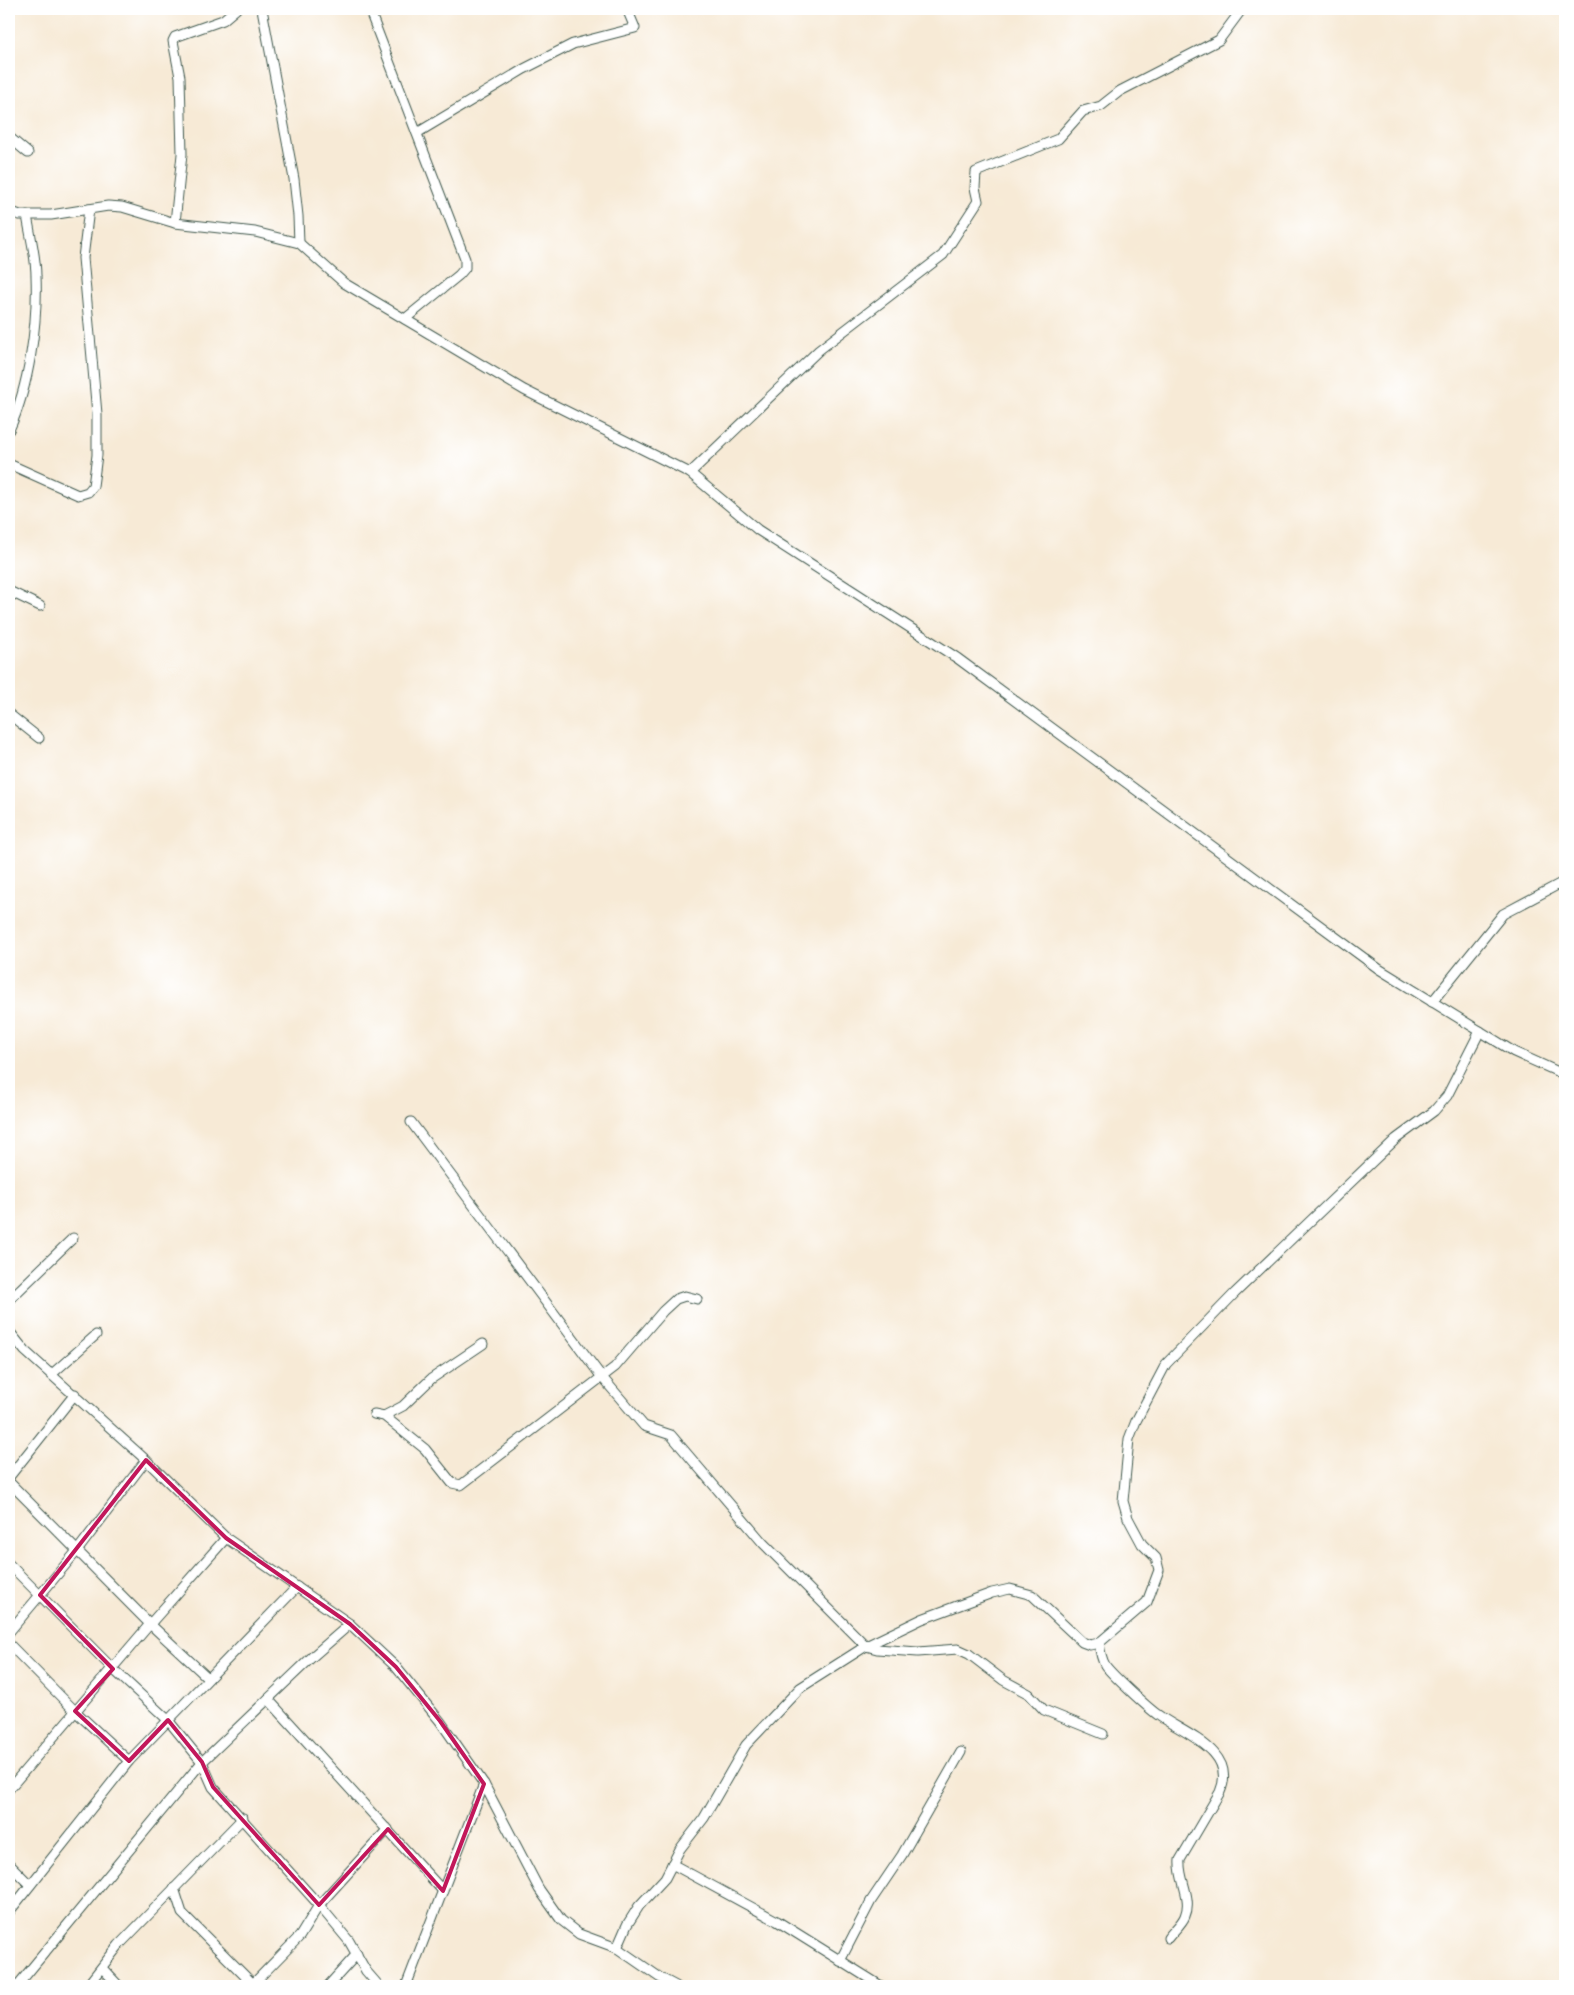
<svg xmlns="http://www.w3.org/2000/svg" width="1574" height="1995" font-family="'Patrick Hand',sans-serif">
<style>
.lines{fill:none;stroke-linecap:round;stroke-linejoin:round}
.minor-casing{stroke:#3f574c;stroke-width:11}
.minor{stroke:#fff;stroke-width:9}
.marked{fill:none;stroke:#c2185b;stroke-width:4;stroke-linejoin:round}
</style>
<rect width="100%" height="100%" fill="#fff"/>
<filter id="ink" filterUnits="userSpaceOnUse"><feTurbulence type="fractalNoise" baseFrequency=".02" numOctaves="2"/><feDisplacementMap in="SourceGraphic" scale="10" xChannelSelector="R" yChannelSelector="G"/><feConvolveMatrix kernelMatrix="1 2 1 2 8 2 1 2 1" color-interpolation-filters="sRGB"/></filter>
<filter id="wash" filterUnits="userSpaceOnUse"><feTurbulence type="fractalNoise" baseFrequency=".0096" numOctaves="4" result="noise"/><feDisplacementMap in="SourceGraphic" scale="20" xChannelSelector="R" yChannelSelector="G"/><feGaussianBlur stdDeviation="1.12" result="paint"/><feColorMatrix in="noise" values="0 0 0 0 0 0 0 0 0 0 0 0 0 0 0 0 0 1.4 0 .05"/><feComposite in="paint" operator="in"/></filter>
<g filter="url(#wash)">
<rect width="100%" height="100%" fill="#f7ead6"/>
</g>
<g filter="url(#ink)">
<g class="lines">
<g class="minor-casing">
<g id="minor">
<path d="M 262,9 L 294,179 L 298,216 L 299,243"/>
<path d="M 369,9 L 465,259 L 465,268 L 459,275 L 405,319"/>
<path d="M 417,133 L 524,69 L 573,44 L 635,28 L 627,9"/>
<path d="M 9,137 L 28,153"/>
<path d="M 9,211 L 20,215 L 51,215 L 108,206 L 122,207 L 175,223 L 255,232 L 299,243 L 344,283 L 524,390 L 690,473 L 758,530 L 957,658 L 1379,969 L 1514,1052 L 1565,1075"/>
<path d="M 175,223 L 182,154 L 180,77 L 173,41 L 175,37 L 223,20 L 236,9"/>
<path d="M 9,430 C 29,387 38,324 36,276 C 36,256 30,235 27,215"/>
<path d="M 9,464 L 78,495 L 88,492 L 93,486 L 97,455 L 97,414 L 83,258 L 89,209"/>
<path d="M 690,473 L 819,350 L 943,255 L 978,201 L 975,188 L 976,172 L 1058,139 L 1083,111 L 1101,106 L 1120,91 L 1219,40 L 1242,9"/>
<path d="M 9,591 L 40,606"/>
<path d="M 9,714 L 39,738"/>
<path d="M 1432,1002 L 1503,914 L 1565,881"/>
<path d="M 411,1122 L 601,1376 L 644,1426 L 671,1435 L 763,1543 L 866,1646 L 877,1649 L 918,1652 L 958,1649 L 969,1654 L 1003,1680 L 1029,1694 L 1044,1710 L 1103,1734"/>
<path d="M 9,1300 L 73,1238"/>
<path d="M 9,1331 L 25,1351 L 146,1460 L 226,1538 L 350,1624 L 396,1667 L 440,1721 L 484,1784 L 539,1889 L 561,1920 L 579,1934 L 617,1948 L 659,1977 L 676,1986"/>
<path d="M 52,1374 L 96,1335"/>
<path d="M 374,1414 L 384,1416 L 425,1449 L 452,1483 L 461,1485 L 615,1367 L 663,1311 L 676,1299 L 685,1296 L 697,1299"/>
<path d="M 384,1416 L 403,1406 L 431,1379 L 483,1344"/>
<path d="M 9,1477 L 75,1394"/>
<path d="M 9,1482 L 150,1624 L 208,1678"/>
<path d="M 9,1564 L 113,1669 L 168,1720 L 202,1762 L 213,1787 L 319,1905 L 349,1941 L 366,1971 L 379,1986"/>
<path d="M 9,1632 L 77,1551 L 146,1460"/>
<path d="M 1099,1643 C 1100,1651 1101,1658 1105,1665 C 1111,1674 1148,1708 1158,1715 C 1184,1734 1238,1751 1220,1792 L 1180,1860 C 1178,1879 1193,1898 1185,1916 C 1182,1924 1173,1931 1168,1938"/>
<path d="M 9,1644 L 75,1711 L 129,1761"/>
<path d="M 268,1699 L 443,1891"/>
<path d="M 9,1789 L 150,1624 L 226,1538"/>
<path d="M 9,1864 L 30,1885"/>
<path d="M 672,1864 L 777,1921 L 881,1986"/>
<path d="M 174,1888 L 182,1913 L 253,1984"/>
<path d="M 9,1912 L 129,1761 L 297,1587"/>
<path d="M 617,1948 L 627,1925 L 639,1906 L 665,1878 L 680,1849 L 704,1818 L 746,1745 L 800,1688 L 866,1646 L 922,1619 L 992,1593 L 1010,1589 L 1032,1595 L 1082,1642 L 1090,1645 L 1099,1643 L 1147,1602 L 1159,1570 L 1156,1558 L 1142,1544 L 1128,1518 L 1123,1501 L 1129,1439 L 1136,1421 L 1166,1364 L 1235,1293 L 1396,1139 L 1434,1111 L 1447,1096 L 1480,1031"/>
<path d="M 840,1961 L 871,1901 L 902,1855 L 961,1752"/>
<path d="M 102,1968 L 119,1986"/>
<path d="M 17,1986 L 202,1762 L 312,1657 L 350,1624"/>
<path d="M 87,1986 L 119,1945 L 243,1818"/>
<path d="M 251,1986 L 300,1936 L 319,1905 L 388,1829"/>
<path d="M 328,1986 L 357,1954"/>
<path d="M 406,1986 L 484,1784"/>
</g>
</g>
<use href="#minor" class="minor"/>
</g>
</g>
<path class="marked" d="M 146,1460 L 226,1538 L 350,1624 L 396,1667 L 440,1721 L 484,1784 L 443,1891 L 388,1829 L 319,1905 L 213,1787 L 202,1762 L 168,1720 L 129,1761 L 75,1711 L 113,1669 L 40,1595 Z"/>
<rect width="1574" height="1995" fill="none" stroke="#fff" stroke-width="30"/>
</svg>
